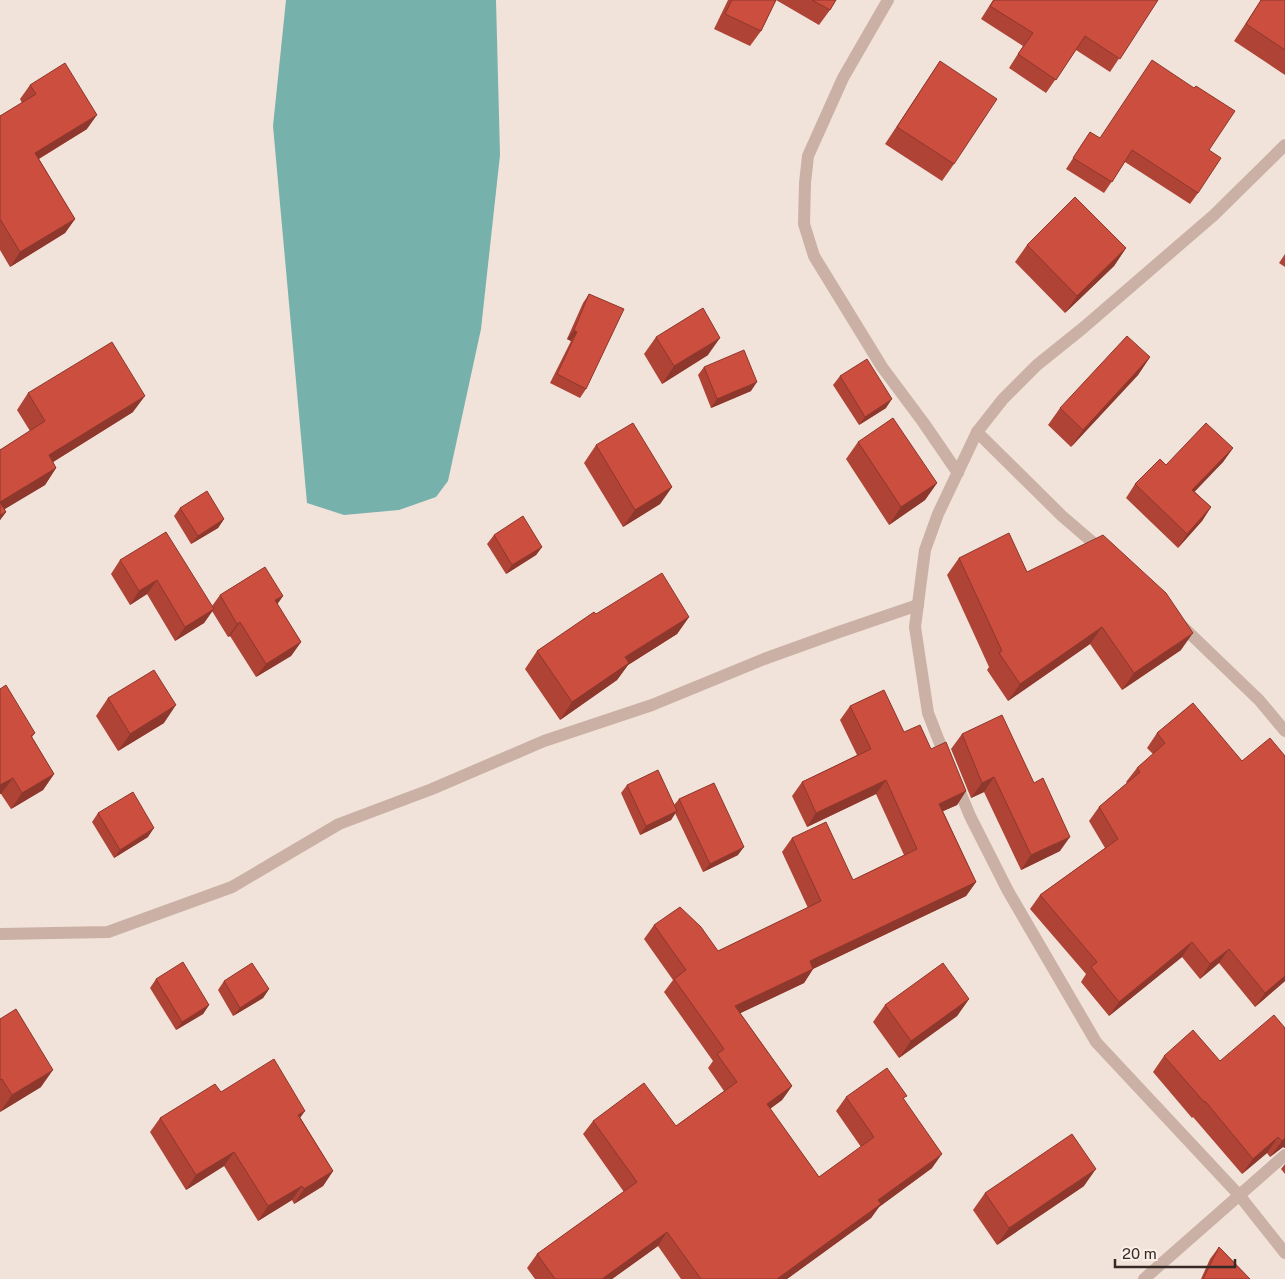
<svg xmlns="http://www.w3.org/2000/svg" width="1285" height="1279" font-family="'Public Sans',sans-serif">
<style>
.water{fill:#77b1ab}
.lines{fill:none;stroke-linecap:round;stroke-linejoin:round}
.minor{stroke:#cbb1a5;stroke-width:12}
.wall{fill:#af4336}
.shaded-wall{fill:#8e372c}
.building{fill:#cb4e3f;stroke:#8e372c}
</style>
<rect width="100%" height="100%" fill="#f2e3da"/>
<path class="water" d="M 286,0 L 496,0 L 500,155 L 481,329 L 448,481 L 436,497 L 399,510 L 344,515 L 307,503 L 273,126 Z"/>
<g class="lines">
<g class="minor">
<path d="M 888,0 L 843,78 L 808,156 L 805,183 L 804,224 L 814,256 L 882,367 L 923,422 L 958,473"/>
<path d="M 977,432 L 1062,516 L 1104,552"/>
<path d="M 1180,624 L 1259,700 L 1285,731"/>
<path d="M 946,759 L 928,713 L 915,627 L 925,550 L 938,514 L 977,432 L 1003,399 L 1037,365 L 1083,328 L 1214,215 L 1285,145"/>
<path d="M 956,782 L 970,816 L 1008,891 L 1096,1042 L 1239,1195 L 1285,1253"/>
<path d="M 0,934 L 108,932 L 232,887 L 339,824 L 432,789 L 544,741 L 652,705 L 764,659 L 839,632 L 918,605"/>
<path d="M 1144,1279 L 1285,1155"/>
</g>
</g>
<g class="wall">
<path d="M 728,0 L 776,0 L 761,31 L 750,46 L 714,29 Z"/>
<path d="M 776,0 L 836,0 L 830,10 L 819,25 Z"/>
<path d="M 993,0 L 1158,0 L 1110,72 L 1076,50 L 1046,93 L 1009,68 L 1023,46 L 981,19 Z"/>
<path d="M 1261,0 L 1285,0 L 1285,75 L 1234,41 Z"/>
<path d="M 940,61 L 954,164 L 942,181 L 885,144 Z"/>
<path d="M 30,85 L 87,129 L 39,159 L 75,219 L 65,233 L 10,267 L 0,250 L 0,116 L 22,103 L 20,99 Z"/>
<path d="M 1100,138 L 1209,150 L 1198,193 L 1190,204 L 1125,162 L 1104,193 L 1066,169 L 1083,143 Z"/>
<path d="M 1027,245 L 1126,248 L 1114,266 L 1065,313 L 1015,262 Z"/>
<path d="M 1285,254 L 1285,267 L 1279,263 Z"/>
<path d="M 589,294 L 586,389 L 580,398 L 550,383 L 571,341 L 567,339 L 583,303 Z"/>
<path d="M 656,337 L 708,355 L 662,384 L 644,354 Z"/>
<path d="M 1150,357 L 1138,375 L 1071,447 L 1048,425 L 1060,408 Z"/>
<path d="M 704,367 L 751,391 L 711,408 L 698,375 Z"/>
<path d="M 840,376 L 886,408 L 859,425 L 833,385 Z"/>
<path d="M 28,393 L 133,412 L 53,462 L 56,468 L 45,485 L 4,509 L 6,512 L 0,520 L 0,450 L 30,431 L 17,410 Z"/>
<path d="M 858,442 L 937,483 L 925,500 L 889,525 L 846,459 Z"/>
<path d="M 596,445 L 672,487 L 660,504 L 623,527 L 584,463 Z"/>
<path d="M 1233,448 L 1223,462 L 1194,491 L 1211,507 L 1202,521 L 1178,548 L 1126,498 L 1135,484 L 1166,465 Z"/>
<path d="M 180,508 L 224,519 L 218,528 L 191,544 L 174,516 Z"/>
<path d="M 494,535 L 542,547 L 536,555 L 506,574 L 487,544 Z"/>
<path d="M 959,558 L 1027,572 L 1181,650 L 1122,690 L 1090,644 L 1008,701 L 987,670 L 989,667 L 947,575 Z"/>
<path d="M 120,560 L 212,606 L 220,595 L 283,596 L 277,604 L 301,642 L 291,656 L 256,677 L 230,636 L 228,637 L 212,611 L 204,623 L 175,641 L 147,594 L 130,605 L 111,574 Z"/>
<path d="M 596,614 L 689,617 L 677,634 L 628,665 L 617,680 L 560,720 L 525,669 L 537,651 Z"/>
<path d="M 0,689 L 35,733 L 32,737 L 54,774 L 43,790 L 11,809 L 1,794 L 0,794 Z"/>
<path d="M 108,698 L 164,723 L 118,751 L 96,716 Z"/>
<path d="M 1193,703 L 1285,981 L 1255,1007 L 1219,963 L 1200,979 L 1182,957 L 1109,1016 L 1081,982 L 1086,974 L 1030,909 L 1040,895 L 1105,848 L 1089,821 L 1099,807 L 1127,783 L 1126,782 L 1137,768 L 1153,754 L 1147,748 L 1157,733 Z"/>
<path d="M 850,706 L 904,732 L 931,749 L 966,791 L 957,805 L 943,811 L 976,882 L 966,896 L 813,969 L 804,983 L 740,1013 L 792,1086 L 782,1100 L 770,1109 L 819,1177 L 861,1147 L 836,1111 L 846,1097 L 904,1099 L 932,1168 L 879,1207 L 871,1218 L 787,1279 L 681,1279 L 658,1246 L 612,1279 L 535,1279 L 527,1268 L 537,1254 L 624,1192 L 583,1134 L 593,1121 L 676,1126 L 724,1091 L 708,1068 L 713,1061 L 664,992 L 673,980 L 644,939 L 654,925 L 718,951 L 808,908 L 782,852 L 792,838 L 853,880 L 904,855 L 876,794 L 807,827 L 792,796 L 802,782 L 857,755 L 840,720 Z"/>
<path d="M 962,734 L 1060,851 L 1021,870 L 984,792 L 971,798 L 951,749 Z"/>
<path d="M 627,785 L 674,805 L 679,799 L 738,855 L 703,872 L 675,813 L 671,820 L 640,835 L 621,793 Z"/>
<path d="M 98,813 L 148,837 L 114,858 L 92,822 Z"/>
<path d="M 156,979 L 209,1005 L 203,1014 L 176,1030 L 150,988 Z"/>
<path d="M 224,981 L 269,989 L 263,998 L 233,1016 L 218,990 Z"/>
<path d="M 969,999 L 957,1016 L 899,1058 L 873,1022 L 885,1005 Z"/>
<path d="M 0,1019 L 41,1087 L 0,1112 Z"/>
<path d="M 1285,1028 L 1285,1148 L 1283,1147 L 1270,1157 L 1267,1153 L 1242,1174 L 1193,1117 L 1192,1118 L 1153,1072 L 1164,1056 L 1220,1061 Z"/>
<path d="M 221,1092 L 300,1117 L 333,1171 L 323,1186 L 294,1204 L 292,1200 L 258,1221 L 224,1166 L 186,1190 L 150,1132 L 160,1118 Z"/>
<path d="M 1285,1164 L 1285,1174 L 1281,1169 Z"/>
<path d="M 1084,1186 L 997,1245 L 973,1210 L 985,1193 Z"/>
<path d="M 1219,1247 L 1250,1279 L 1201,1279 L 1210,1259 Z"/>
</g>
<g class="shaded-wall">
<path d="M 97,115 L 87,129 L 25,167 L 35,153 Z"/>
<path d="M 75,219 L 65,233 L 10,267 L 20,252 Z"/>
<path d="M 1126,248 L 1114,266 L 1065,313 L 1077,296 Z"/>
<path d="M 574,330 L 577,332 L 571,341 L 567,339 Z"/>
<path d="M 720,338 L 708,355 L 662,384 L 674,366 Z"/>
<path d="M 1150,357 L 1138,375 L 1071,447 L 1083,430 Z"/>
<path d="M 757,382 L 751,391 L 711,408 L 717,399 Z"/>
<path d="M 145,396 L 133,412 L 37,472 L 49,455 Z"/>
<path d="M 892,399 L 886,408 L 859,425 L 865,417 Z"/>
<path d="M 1233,448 L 1223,462 L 1183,504 L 1192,490 Z"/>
<path d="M 56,468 L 45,485 L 0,512 L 0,502 Z"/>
<path d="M 937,483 L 925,500 L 889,525 L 901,507 Z"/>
<path d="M 672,487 L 660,504 L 623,527 L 635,510 Z"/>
<path d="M 1211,507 L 1202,521 L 1178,548 L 1187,534 Z"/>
<path d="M 6,512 L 0,520 L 0,515 Z"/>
<path d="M 224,519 L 218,528 L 191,544 L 198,536 Z"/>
<path d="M 542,547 L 536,555 L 506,574 L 512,565 Z"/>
<path d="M 157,580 L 147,594 L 130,605 L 139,591 Z"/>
<path d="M 283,596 L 274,609 L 275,600 Z"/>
<path d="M 214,609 L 204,623 L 175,641 L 185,627 Z"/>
<path d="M 689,617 L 677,634 L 628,665 L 617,680 L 560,720 L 572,702 L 625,657 Z"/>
<path d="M 240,622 L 230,636 L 228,637 L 237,624 Z"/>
<path d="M 1102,627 L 1090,644 L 1008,701 L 1020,684 Z"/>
<path d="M 1193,633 L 1181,650 L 1122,690 L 1134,673 Z"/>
<path d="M 301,642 L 291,656 L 256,677 L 266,664 Z"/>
<path d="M 176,705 L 164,723 L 118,751 L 130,734 Z"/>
<path d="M 54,774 L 43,790 L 11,809 L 22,793 Z"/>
<path d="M 994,777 L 984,792 L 971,798 L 982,783 Z"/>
<path d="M 13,778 L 1,794 L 0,794 L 0,785 Z"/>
<path d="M 886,780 L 876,794 L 807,827 L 816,813 Z"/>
<path d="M 966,791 L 957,805 L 930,817 L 939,804 Z"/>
<path d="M 677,811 L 671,820 L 640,835 L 646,826 Z"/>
<path d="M 154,828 L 148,837 L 114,858 L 120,850 Z"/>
<path d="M 1070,837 L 1060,851 L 1021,870 L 1031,855 Z"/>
<path d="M 744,847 L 738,855 L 703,872 L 710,864 Z"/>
<path d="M 976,882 L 966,896 L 800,975 L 810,961 Z"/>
<path d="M 1192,942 L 1182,957 L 1109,1016 L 1119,1002 Z"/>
<path d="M 1229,949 L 1219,963 L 1200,979 L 1210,964 Z"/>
<path d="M 813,969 L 804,983 L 726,1020 L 735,1006 Z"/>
<path d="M 1285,976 L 1285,981 L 1255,1007 L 1265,993 Z"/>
<path d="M 269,989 L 263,998 L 233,1016 L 240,1008 Z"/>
<path d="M 969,999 L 957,1016 L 899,1058 L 911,1041 Z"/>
<path d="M 209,1005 L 203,1014 L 176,1030 L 182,1022 Z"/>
<path d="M 53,1070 L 41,1087 L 0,1112 L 12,1095 Z"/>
<path d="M 792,1086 L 782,1100 L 757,1118 L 767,1104 Z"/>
<path d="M 305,1111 L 295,1125 L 298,1115 Z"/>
<path d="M 1278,1137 L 1267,1153 L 1242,1174 L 1253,1159 Z"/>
<path d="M 1285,1138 L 1285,1148 L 1283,1147 L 1270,1157 L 1282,1141 Z"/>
<path d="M 234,1152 L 224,1166 L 186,1190 L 196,1175 Z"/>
<path d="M 942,1154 L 932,1168 L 879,1207 L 871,1218 L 787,1279 L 777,1279 L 878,1200 Z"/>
<path d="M 1096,1169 L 1084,1186 L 997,1245 L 1009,1228 Z"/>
<path d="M 333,1171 L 323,1186 L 294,1204 L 304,1189 Z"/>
<path d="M 302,1186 L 292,1200 L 258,1221 L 268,1206 Z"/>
<path d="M 667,1232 L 658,1246 L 612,1279 L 602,1279 Z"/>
</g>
<g class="building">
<path d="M 732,0 L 776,0 L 761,31 L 725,14 Z"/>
<path d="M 812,0 L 836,0 L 830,10 Z"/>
<path d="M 994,0 L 1158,0 L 1120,59 L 1085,36 L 1056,80 L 1018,54 L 1033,33 L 990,6 Z"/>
<path d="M 1261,0 L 1285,0 L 1285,50 L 1246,24 Z"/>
<path d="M 1152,60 L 1194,88 L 1196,86 L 1235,111 L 1209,150 L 1221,158 L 1198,193 L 1132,150 L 1112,182 L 1073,158 L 1090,132 L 1100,138 Z"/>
<path d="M 940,61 L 997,99 L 954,164 L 897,127 Z"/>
<path d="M 65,63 L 97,115 L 35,153 L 75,219 L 20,252 L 0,219 L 0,116 L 36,94 L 30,85 Z"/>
<path d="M 1075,197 L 1126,248 L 1077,296 L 1027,245 Z"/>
<path d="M 589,294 L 624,309 L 586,389 L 557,374 L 577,332 L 574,330 Z"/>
<path d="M 703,308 L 720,338 L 674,366 L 656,337 Z"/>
<path d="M 1127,336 L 1150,357 L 1083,430 L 1060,408 Z"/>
<path d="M 112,342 L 145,396 L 49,455 L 56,468 L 0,502 L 6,512 L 0,515 L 0,450 L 45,421 L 28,393 Z"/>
<path d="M 744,350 L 757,382 L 717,399 L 704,367 Z"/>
<path d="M 867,359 L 892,399 L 865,417 L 840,376 Z"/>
<path d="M 893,418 L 937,483 L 901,507 L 858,442 Z"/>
<path d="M 633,423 L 672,487 L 635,510 L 596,445 Z"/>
<path d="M 1206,423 L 1233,448 L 1192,490 L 1211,507 L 1187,534 L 1135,484 L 1160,459 L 1166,465 Z"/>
<path d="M 207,491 L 224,519 L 198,536 L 180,508 Z"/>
<path d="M 523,516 L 542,547 L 512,565 L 494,535 Z"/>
<path d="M 166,532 L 214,609 L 185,627 L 157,580 L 139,591 L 120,560 Z"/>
<path d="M 1009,533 L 1027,572 L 1103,535 L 1166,593 L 1193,633 L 1134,673 L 1102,627 L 1020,684 L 999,653 L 1002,651 L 959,558 Z"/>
<path d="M 265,567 L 283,596 L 275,600 L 301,642 L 266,664 L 240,622 L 237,624 L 220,595 Z"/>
<path d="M 662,573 L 689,617 L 625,657 L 629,663 L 572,702 L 537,651 L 594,612 L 596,614 Z"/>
<path d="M 154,670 L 176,705 L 130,734 L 108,698 Z"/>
<path d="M 6,685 L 35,733 L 31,736 L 54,774 L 22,793 L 13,778 L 0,785 L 0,689 Z"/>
<path d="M 884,690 L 904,732 L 920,725 L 931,749 L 946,742 L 966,791 L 939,804 L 976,882 L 810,961 L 813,969 L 735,1006 L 792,1086 L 767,1104 L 819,1177 L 874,1137 L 846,1097 L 887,1068 L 907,1096 L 903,1098 L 942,1154 L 878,1200 L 881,1204 L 777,1279 L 701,1279 L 667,1232 L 602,1279 L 555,1279 L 537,1254 L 637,1182 L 593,1121 L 644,1083 L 676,1126 L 737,1082 L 717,1054 L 724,1049 L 674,979 L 686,970 L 654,925 L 680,907 L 701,927 L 718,951 L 821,901 L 792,838 L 826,822 L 853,880 L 917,849 L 886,780 L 816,813 L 802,782 L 871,749 L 850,706 Z"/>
<path d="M 1193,703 L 1242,761 L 1270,738 L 1285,756 L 1285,976 L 1265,993 L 1229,949 L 1210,964 L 1192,942 L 1119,1002 L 1091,967 L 1097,962 L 1040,895 L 1118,839 L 1099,807 L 1140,772 L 1137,768 L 1165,743 L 1157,733 Z"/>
<path d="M 1002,715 L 1034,783 L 1043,778 L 1070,837 L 1031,855 L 994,777 L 982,783 L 962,734 Z"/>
<path d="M 658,770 L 677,811 L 646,826 L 627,785 Z"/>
<path d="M 714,783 L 744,847 L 710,864 L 679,799 Z"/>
<path d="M 133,792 L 154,828 L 120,850 L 98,813 Z"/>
<path d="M 183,962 L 209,1005 L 182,1022 L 156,979 Z"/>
<path d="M 252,963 L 269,989 L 240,1008 L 224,981 Z"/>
<path d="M 943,963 L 969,999 L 911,1041 L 885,1005 Z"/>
<path d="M 16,1009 L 53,1070 L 12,1095 L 2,1079 L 0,1080 L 0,1019 Z"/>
<path d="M 1274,1015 L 1285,1028 L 1285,1138 L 1282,1141 L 1278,1137 L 1253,1159 L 1205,1101 L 1204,1102 L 1164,1056 L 1193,1030 L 1220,1061 Z"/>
<path d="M 274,1059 L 305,1111 L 298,1115 L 333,1171 L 304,1189 L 302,1186 L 268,1206 L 234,1152 L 196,1175 L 160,1118 L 215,1084 L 221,1092 Z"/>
<path d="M 1072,1134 L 1096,1169 L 1009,1228 L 985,1193 Z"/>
<path d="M 1219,1247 L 1250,1279 L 1203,1279 Z"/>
</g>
<path d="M1115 1259v8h120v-8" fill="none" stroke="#362a27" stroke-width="2.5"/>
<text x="1122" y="1259" font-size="15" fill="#362a27" stroke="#faeee6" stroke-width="4" paint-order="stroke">20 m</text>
</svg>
